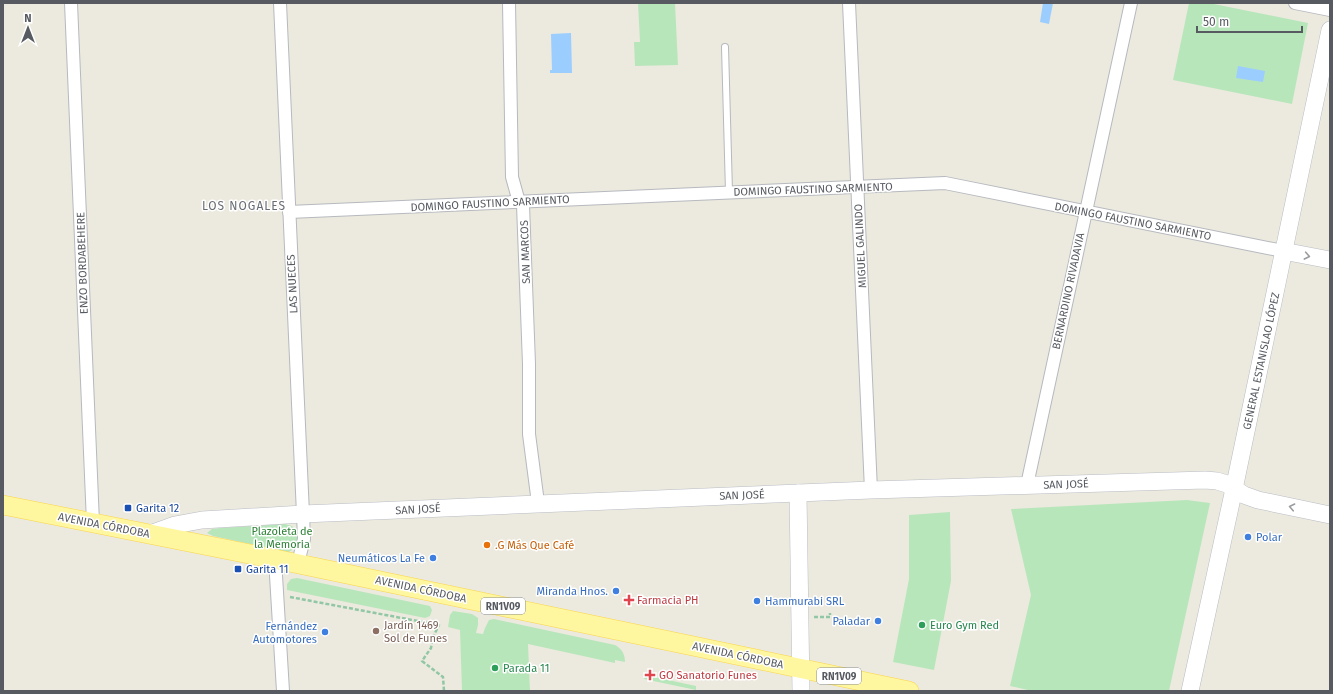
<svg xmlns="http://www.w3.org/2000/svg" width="1333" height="694" font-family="'Fira Sans',sans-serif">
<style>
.green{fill:#b8e6bb}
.water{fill:#9bcdff}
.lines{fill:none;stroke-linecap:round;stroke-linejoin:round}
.lane-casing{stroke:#b6b9bf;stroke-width:8}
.street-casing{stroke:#b6b9bf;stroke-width:14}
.secondary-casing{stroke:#b9bcc4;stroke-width:18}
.primary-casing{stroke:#fbd548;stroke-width:20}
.path{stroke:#91c7a4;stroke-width:2.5;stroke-dasharray:4 2;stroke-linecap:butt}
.lane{stroke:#fff;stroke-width:6}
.street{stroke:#fff;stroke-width:12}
.secondary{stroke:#fff;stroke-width:17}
.primary{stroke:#fff6a0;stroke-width:19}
.oneway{stroke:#9a9da0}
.transit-dot{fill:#1a4fb4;stroke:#fff;stroke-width:1.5}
.shop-dot{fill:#3f7fe0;stroke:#fff;stroke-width:1.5}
.food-dot{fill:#e8710a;stroke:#fff;stroke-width:1.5}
.health-dot{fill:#e0444e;stroke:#fff;stroke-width:1.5}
.leisure-dot{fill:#2e9e5b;stroke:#fff;stroke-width:1.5}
.education-dot{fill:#8d6e63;stroke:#fff;stroke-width:1.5}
.labels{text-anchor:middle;stroke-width:3;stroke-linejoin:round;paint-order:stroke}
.shield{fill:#fff;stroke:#898c90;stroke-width:1}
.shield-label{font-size:10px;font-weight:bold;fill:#575b61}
.street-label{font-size:11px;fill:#575b61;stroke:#fff}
.transit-label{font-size:11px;fill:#164399;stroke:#fff;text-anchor:start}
.park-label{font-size:11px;fill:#2e8237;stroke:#fff}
.shop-label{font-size:11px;fill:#366cbe;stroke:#fff;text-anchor:end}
.food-label{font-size:11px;fill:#c56008;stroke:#fff;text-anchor:start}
.health-label{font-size:11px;fill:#be3a42;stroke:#fff;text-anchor:start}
.education-label{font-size:11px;fill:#785e54;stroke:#fff;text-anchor:start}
.leisure-label{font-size:11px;fill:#27864d;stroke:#fff;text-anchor:start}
.neighbourhood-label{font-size:12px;letter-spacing:1px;fill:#686d73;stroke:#fff}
</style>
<rect width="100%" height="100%" fill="#eceade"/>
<g class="green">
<path d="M 638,3 L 675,3 L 678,65 L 635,66 L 634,42 L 640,42 Z"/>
<path d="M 1189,3 L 1209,3 L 1308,23 L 1292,104 L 1173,80 Z"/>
<path d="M 1187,500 L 1210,503 L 1169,691 L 1032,691 L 1010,686 L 1031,595 L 1011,509 Z"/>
<path d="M 950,512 L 951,581 L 934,670 L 893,662 L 909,579 L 909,515 Z"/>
<path d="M 285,524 C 288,525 292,525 294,528 C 300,535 297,550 288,552 L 213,536 L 207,533 L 212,529 L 220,528 Z"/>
<path d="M 297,578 L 430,606 L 432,610 L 430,616 L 425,618 L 287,590 L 287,584 L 291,579 Z"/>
<path d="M 453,611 L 472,614 L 478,618 L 478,625 L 476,633 L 483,634 L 485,628 L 489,620 L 494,619 L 615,645 C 622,649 625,654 625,662 L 615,660 L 615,663 L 528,644 L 530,691 L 462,691 L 460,630 L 448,627 L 450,615 Z"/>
<path d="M 645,675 L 696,686 L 696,690 L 644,679 Z"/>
</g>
<g class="water">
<path d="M 1043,3 L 1053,3 L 1049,24 L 1040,22 Z"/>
<path d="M 571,33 L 572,73 L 550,73 L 550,70 L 552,70 L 551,34 Z"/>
<path d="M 1238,66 L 1265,71 L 1263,82 L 1236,78 Z"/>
</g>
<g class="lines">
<g class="lane-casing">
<path id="lane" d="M 725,47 L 729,192"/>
</g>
<g class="street-casing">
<g id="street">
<path d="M 71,3 L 93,523"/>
<path d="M 280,3 L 303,514 L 304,539 L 298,563"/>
<path d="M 509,3 L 512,177 L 519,202 L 523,205 L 529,364 L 529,434 L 538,503"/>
<path d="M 849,3 L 871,490"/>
<path d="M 1295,3 L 1330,10"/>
<path d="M 289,212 L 945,183 L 1283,251"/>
<path d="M 1027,485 L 1131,3"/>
<path d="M 275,559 L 283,691"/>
</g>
</g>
<g class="secondary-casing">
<g id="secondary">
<path d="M 1283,251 L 1330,260"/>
<path d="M 798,493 L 801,691"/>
<path d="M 150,534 L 175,525 L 202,520 L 303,514 L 871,490 L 1205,480 L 1217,481 L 1227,484 L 1244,495 L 1258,500 L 1330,515"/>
<path d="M 1190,691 L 1234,489 L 1330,30"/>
</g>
</g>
<g class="primary-casing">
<path id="primary" d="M 3,505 L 275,559 L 909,691"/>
</g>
<g class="path">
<path d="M 290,597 L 439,625 L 433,637 L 431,648 L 422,661 L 443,677 L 444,691"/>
<path d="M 814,617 L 830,617 L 830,613"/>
</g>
<use href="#lane" class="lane"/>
<use href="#street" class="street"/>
<use href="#secondary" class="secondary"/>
<use href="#primary" class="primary"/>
</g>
<defs><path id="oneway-chevron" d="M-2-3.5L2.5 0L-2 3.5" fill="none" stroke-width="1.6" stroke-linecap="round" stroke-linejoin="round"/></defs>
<g class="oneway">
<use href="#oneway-chevron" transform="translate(1307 256) rotate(11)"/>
<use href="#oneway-chevron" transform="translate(1292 507) rotate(-168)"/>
</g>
<g class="transit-dot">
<rect x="124" y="504" width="8" height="8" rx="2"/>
<rect x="234" y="565" width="8" height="8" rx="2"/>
</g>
<g class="shop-dot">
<circle cx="1248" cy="537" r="4"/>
<circle cx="433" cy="558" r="4"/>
<circle cx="616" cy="591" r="4"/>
<circle cx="757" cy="601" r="4"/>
<circle cx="878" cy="621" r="4"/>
<circle cx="325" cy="632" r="4"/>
</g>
<circle class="food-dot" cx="487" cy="545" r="4"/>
<g class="health-dot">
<path d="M627 594h4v4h4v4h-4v4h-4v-4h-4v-4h4z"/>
<path d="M648 669h4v4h4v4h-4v4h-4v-4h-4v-4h4z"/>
</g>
<g class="leisure-dot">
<circle cx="922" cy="625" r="4"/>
<circle cx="495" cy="668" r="4"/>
</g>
<circle class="education-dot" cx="376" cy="631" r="4"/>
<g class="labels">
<g class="shield">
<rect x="481" y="598" width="44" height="16" rx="3"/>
<rect x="817" y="668" width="44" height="16" rx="3"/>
</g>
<g class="shield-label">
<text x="503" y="610">RN1V09</text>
<text x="839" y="680">RN1V09</text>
</g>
<g class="street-label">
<text transform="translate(813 189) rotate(-2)" y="4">DOMINGO FAUSTINO SARMIENTO</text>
<text transform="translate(490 203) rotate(-3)" y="4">DOMINGO FAUSTINO SARMIENTO</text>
<text transform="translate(1133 221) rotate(11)" y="4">DOMINGO FAUSTINO SARMIENTO</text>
<text transform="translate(860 246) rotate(-93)" y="4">MIGUEL GALINDO</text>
<text transform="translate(525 252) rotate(-92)" y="4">SAN MARCOS</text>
<text transform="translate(82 263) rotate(-92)" y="4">ENZO BORDABEHERE</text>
<text transform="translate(292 284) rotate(-93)" y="4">LAS NUECES</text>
<text transform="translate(1068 291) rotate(-78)" y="4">BERNARDINO RIVADAVIA</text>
<text transform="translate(1261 361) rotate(-78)" y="4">GENERAL ESTANISLAO LÓPEZ</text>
<text transform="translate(1066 484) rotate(-2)" y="4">SAN JOSÉ</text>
<text transform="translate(742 495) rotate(-2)" y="4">SAN JOSÉ</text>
<text transform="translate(418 509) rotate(-3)" y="4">SAN JOSÉ</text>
<text transform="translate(104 525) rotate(11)" y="4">AVENIDA CÓRDOBA</text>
<text transform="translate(421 589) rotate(12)" y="4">AVENIDA CÓRDOBA</text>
<text transform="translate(738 655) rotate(12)" y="4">AVENIDA CÓRDOBA</text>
</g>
<g class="transit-label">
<text x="136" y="512">Garita 12</text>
<text x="246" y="573">Garita 11</text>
</g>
<g class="park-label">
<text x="282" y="535">Plazoleta de<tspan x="282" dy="13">la Memoria</tspan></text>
</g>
<g class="shop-label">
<text x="1256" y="541" text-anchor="start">Polar</text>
<text x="425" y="562">Neumáticos La Fe</text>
<text x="608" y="595">Miranda Hnos.</text>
<text x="765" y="605" text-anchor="start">Hammurabi SRL</text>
<text x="870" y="625">Paladar</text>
<text x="317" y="630">Fernández<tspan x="317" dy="13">Automotores</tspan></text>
</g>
<g class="food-label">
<text x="495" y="549">.G Más Que Café</text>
</g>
<g class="health-label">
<text x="637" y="604">Farmacia PH</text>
<text x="659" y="679">GO Sanatorio Funes</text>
</g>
<g class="education-label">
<text x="384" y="629">Jardín 1469<tspan x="384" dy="13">Sol de Funes</tspan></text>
</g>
<g class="leisure-label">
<text x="930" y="629">Euro Gym Red</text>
<text x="503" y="672">Parada 11</text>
</g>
<g class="neighbourhood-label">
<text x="244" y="210">LOS NOGALES</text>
</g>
</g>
<rect width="1333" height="694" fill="none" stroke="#575b61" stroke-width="8"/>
<g transform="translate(28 28)" stroke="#ffffff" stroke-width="3" paint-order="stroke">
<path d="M0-3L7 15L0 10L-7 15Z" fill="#575b61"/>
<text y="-6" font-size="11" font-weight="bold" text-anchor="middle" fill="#575b61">N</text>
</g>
<path d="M1197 26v6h105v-6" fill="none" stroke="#575b61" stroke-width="2"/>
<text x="1203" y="26" font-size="12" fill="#575b61" stroke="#ffffff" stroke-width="3" paint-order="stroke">50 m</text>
</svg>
